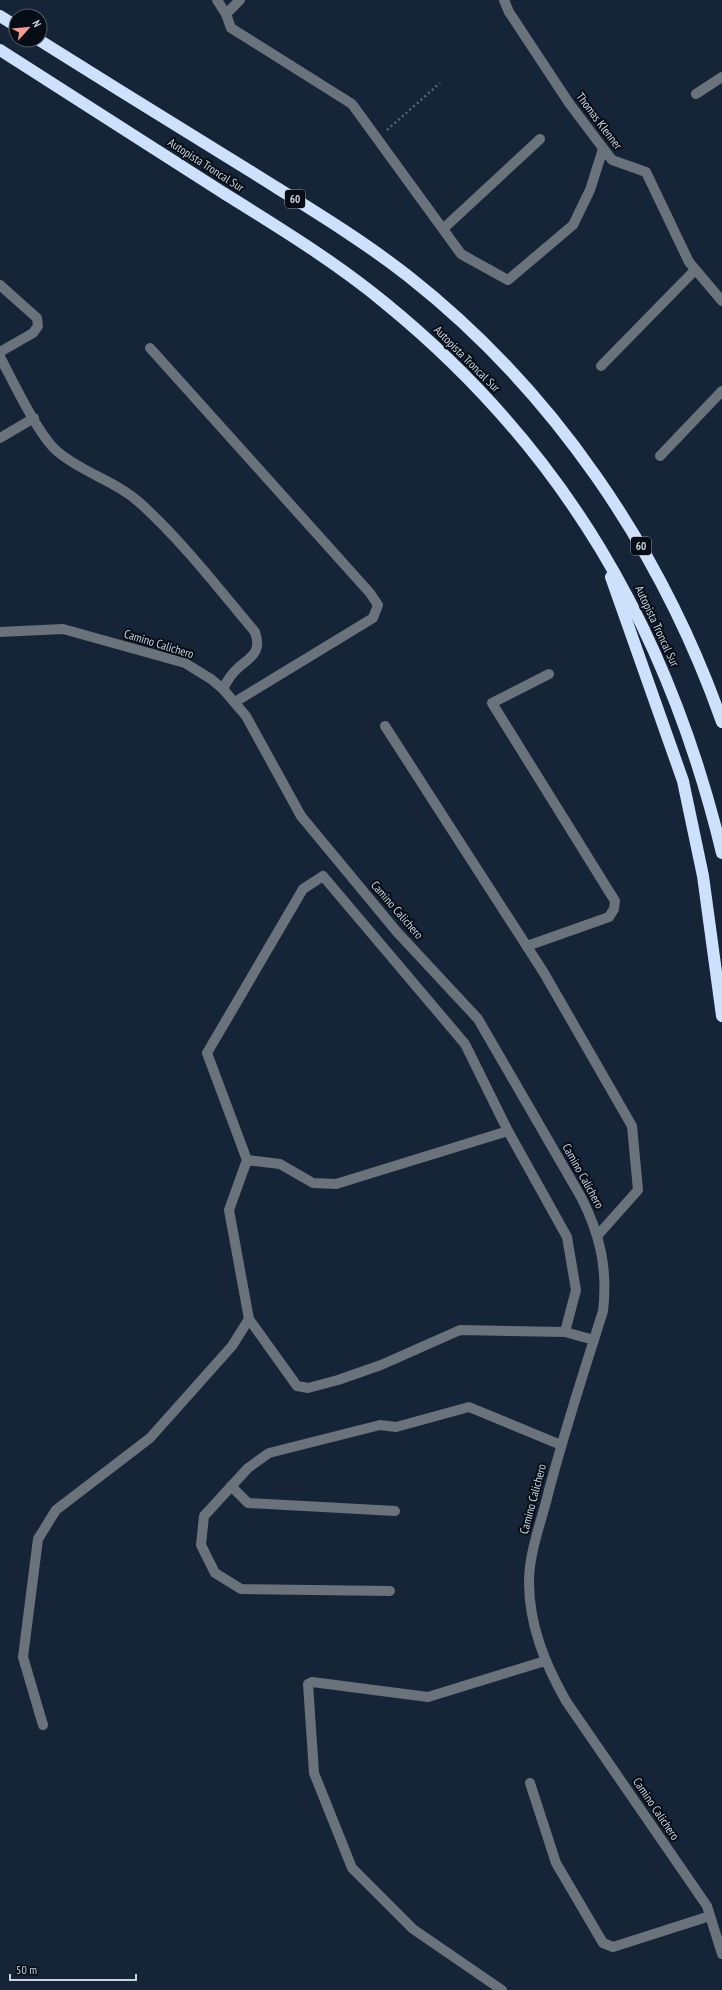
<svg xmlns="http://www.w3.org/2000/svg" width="722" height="1990" font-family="'PT Sans Narrow',sans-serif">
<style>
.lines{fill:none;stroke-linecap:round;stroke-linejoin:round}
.path{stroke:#596677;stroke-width:2.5;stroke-dasharray:2 3;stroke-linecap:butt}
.minor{stroke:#6a727c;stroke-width:10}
.highway{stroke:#cee1fc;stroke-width:12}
.labels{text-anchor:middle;stroke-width:4;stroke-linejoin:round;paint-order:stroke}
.shield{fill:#070d15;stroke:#9098a4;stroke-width:1}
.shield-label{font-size:11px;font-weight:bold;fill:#cad3e1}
.street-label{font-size:12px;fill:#cad3e1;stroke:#070d15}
</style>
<rect width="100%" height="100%" fill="#152437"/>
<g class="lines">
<path class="path" d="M 387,130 L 440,83"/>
<g class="minor">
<path d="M 217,0 L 226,14 L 231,28 L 352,104 L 461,254 L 508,280 L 573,225 L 590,190 L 603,149"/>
<path d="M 504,0 L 509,12 L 569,103 L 612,160 L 646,172 L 689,262 L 722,301"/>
<path d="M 226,14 L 240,0"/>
<path d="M 696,94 L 722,77"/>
<path d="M 443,229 L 540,139"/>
<path d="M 0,285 L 37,318 L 38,326 L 33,333 L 0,352"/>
<path d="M 150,348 L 370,593 L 378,605 L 373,618 L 235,702"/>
<path d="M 0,357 C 13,381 39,437 58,452 C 83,473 116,481 140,503 C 183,542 218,588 255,632 C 262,652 252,656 238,668 C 231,674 227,681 223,689"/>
<path d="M 601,366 L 695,270"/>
<path d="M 0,438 L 34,418"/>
<path d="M 660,456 L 722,391"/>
<path d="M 0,632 L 63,629 L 185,663 L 211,679 L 223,689 L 246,716 L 301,816 L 397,932 L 478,1019 L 581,1197 C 600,1234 608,1269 603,1311 C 583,1375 562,1438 546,1502 C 539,1528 529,1555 529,1582 C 529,1625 545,1664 566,1701 L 707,1906 L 722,1954"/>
<path d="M 385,726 L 544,973 L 632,1126 L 638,1190 L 598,1235"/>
<path d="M 527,946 L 609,917 L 614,909 L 615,901 L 492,703 L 549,674"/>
<path d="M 247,1160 L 229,1210 L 249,1319 L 297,1386 L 308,1388 L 338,1380 L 381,1365 L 460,1330 L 565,1332 L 576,1290 L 567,1237 L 508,1131 L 465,1044 L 323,876 L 303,889 L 207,1053 L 247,1160 L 280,1164 L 313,1183 L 336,1184 L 508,1131"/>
<path d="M 565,1332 L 594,1340"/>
<path d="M 231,1486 L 248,1503 L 395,1511"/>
<path d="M 390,1591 L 241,1589 L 215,1573 L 201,1545 L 204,1516 L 248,1468 L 269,1453 L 380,1425 L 396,1427 L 469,1407 L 561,1445"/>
<path d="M 43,1725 L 23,1657 L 38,1539 L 56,1510 L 150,1438 L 232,1346 L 249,1319"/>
<path d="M 530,1783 L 556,1863 L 603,1943 L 613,1947 L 710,1916"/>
<path d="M 502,1990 L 413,1929 L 352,1868 L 314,1773 L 308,1684 L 312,1682 L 428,1697 L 545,1661"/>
</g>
<g class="highway">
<path d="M 0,16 L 16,26"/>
<path d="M 39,40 C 109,84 180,128 250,171 C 304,205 358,237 408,276 C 553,390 661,549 722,722"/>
<path d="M 0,50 C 74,97 148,145 222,192 C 278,227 334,261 385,303 C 564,449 668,629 722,853"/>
<path d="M 611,577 L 683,781 L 703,876 L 722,1016"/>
</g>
</g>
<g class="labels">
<g class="shield">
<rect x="285" y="190" width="20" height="18" rx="3"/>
<rect x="631" y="537" width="20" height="18" rx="3"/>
</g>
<g class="shield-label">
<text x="295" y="203">60</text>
<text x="641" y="550">60</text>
</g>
<g class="street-label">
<text transform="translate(599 121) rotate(53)" y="4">Thomas Klenner</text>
<text transform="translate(206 165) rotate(33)" y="4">Autopista Troncal Sur</text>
<text transform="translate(467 359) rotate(45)" y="4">Autopista Troncal Sur</text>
<text transform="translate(657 626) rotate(65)" y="4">Autopista Troncal Sur</text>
<text transform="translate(159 644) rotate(17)" y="4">Camino Calichero</text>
<text transform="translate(397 910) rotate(49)" y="4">Camino Calichero</text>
<text transform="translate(583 1176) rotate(61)" y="4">Camino Calichero</text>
<text transform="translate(533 1499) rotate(-75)" y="4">Camino Calichero</text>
<text transform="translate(656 1809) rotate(56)" y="4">Camino Calichero</text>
</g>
</g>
<g transform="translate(28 28) rotate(63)"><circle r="19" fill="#070d15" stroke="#555c67"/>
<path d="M0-3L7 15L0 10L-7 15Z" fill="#f59c96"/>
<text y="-6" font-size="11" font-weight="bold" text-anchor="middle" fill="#cad3e1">N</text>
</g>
<path d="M10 1974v6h126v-6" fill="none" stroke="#cad3e1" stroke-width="2"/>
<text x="16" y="1974" font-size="12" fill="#cad3e1" stroke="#070d15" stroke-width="3" paint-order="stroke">50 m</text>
</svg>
